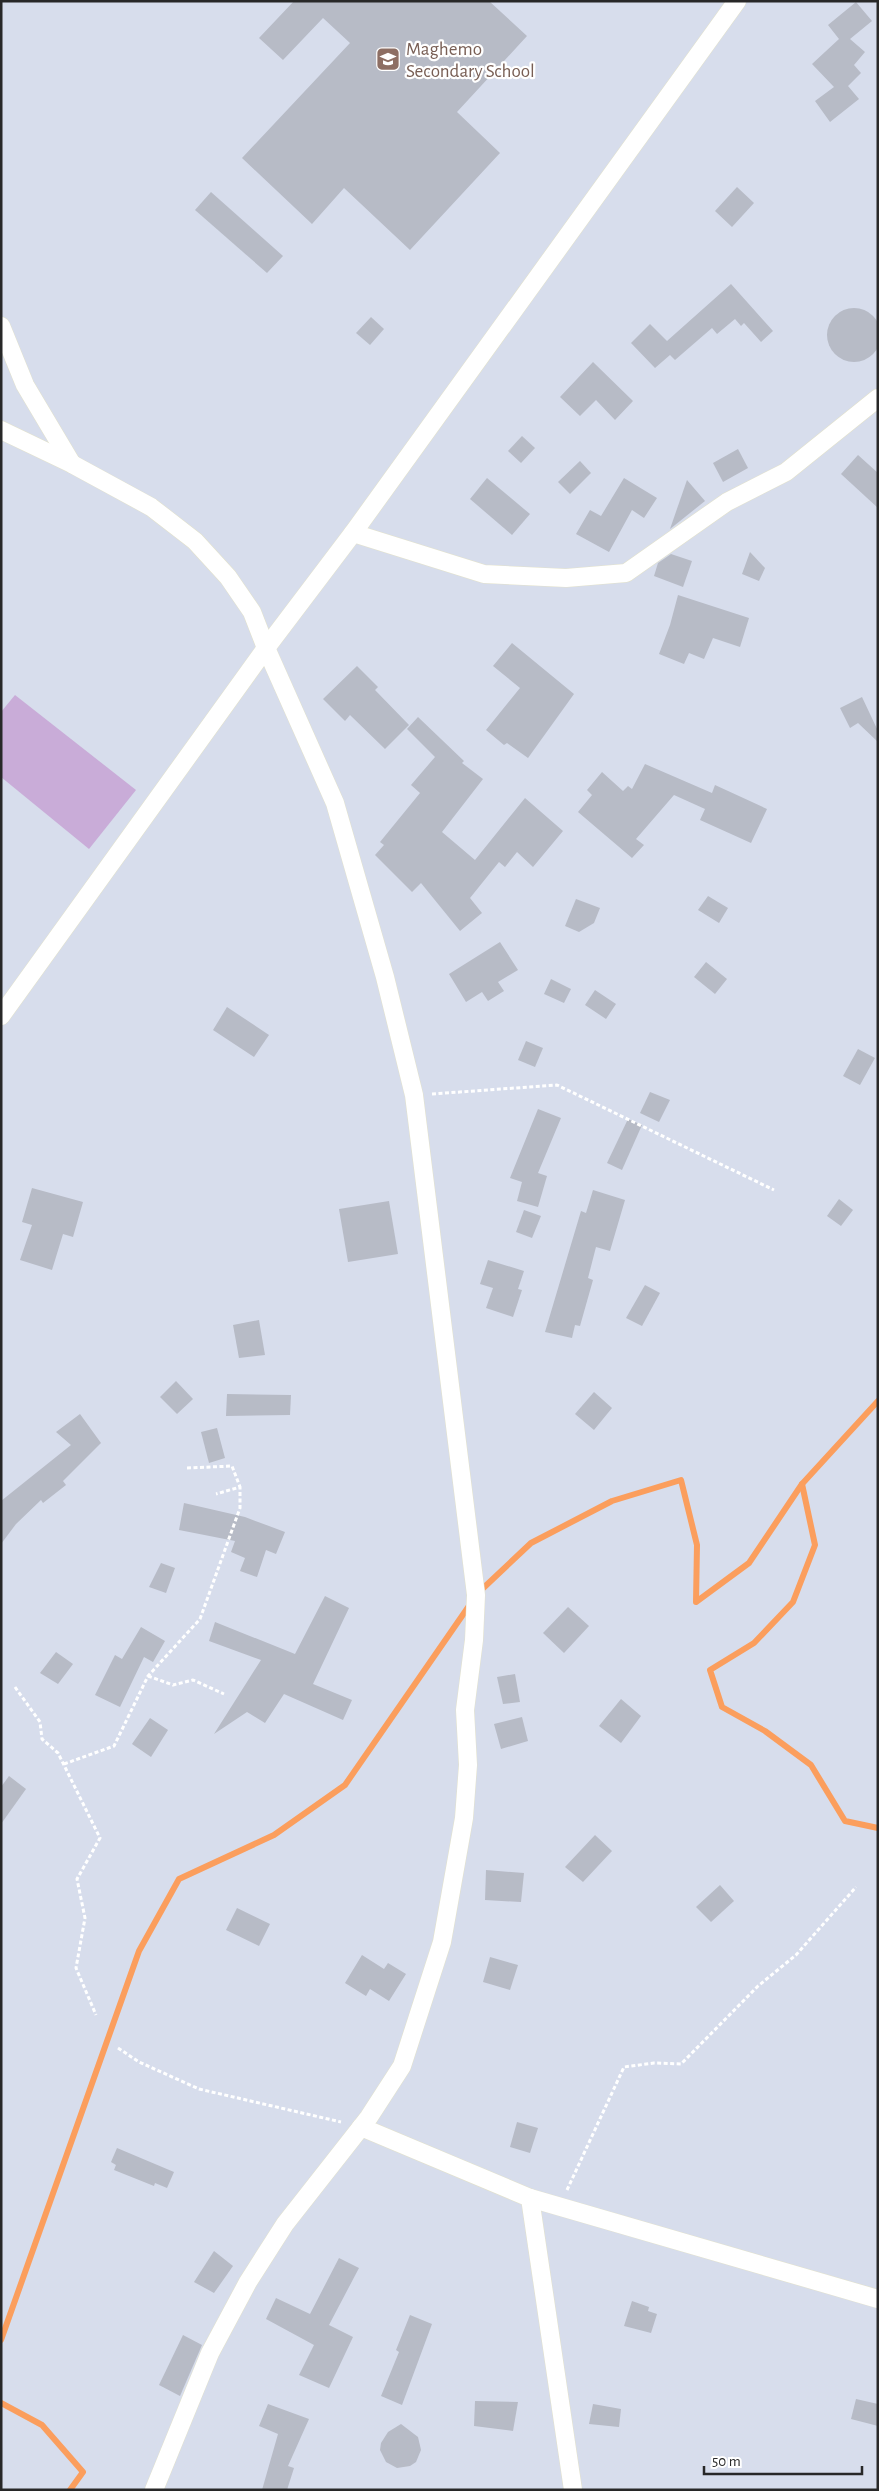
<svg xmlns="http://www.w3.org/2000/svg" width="879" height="2491" font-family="'Alegreya Sans',sans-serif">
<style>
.cemetery{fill:#c9acd8}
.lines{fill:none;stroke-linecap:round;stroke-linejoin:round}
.stream{stroke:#fb9e5d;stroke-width:6}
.building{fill:#b7bbc6}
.minor-casing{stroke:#e3e2cc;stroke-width:19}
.path{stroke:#fff;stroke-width:3;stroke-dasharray:4 2.5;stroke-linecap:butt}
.minor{stroke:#fff;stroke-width:18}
.labels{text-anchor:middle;stroke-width:4.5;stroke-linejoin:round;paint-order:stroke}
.education-label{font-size:19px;fill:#785e54;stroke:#fff;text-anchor:start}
</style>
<rect width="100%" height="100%" fill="#d7ddec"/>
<path class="cemetery" d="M 15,695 L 136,790 L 89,849 L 1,777 L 1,712 Z"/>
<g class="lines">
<g class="stream">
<path d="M 802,1484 L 815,1545 L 793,1602 L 754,1643 L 710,1670 L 722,1707 L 765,1731 L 811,1765 L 845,1821 L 878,1828"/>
<path d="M 478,1593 L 531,1543 L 612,1501 L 681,1480 L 697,1545 L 696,1602 L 749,1563 L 802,1484 L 878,1401"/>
<path d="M 1,2340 L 139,1951 L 179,1879 L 274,1835 L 345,1785 L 471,1603"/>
<path d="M 1,2403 L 42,2425 L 83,2472 L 70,2490"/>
</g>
</g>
<g class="building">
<path d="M 294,1 L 489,1 L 527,36 L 457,112 L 500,153 L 410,250 L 344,188 L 312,224 L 242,158 L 350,43 L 323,18 L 283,60 L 259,38 Z"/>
<path d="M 856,2 L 872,21 L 850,39 L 865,52 L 854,65 L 861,73 L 848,86 L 859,99 L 830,122 L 815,101 L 834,87 L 812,64 L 839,39 L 828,25 Z"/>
<path d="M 737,187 L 754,203 L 732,227 L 715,211 Z"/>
<path d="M 211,192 L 283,256 L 267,273 L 195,210 Z"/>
<path d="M 731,284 L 773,331 L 761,342 L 744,323 L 741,326 L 735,319 L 717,334 L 712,328 L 675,360 L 670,355 L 655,368 L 631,343 L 650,324 L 667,341 Z"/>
<circle cx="854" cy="335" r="27"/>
<path d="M 371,317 L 384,329 L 370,345 L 356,333 Z"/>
<path d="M 593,362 L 633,401 L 615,420 L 596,400 L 580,416 L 560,397 Z"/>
<path d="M 522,436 L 535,448 L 521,463 L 508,451 Z"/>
<path d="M 738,449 L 748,468 L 723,482 L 713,463 Z"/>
<path d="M 858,455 L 878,473 L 878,508 L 841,474 Z"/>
<path d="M 580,461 L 591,473 L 570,494 L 558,482 Z"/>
<path d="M 487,478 L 530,514 L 512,535 L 470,499 Z"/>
<path d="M 624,478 L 657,498 L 644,518 L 632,510 L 609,552 L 576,534 L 590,510 L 601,516 Z"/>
<path d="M 687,480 L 705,501 L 670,529 Z"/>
<path d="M 750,552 L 765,568 L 759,581 L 742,574 Z"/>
<path d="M 671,554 L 692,561 L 683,587 L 654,576 L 658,563 Z"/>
<path d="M 678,595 L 749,618 L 740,647 L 713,638 L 704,659 L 689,653 L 684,664 L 659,654 L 670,625 Z"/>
<path d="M 512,643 L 574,694 L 528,758 L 507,743 L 504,745 L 486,730 L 520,688 L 493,666 Z"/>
<path d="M 357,666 L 378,687 L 375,690 L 409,725 L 385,749 L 350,715 L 345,721 L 323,699 Z"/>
<path d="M 862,697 L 878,731 L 878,742 L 858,723 L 850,728 L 840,708 Z"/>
<path d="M 418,717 L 464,761 L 462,763 L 483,779 L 442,832 L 475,860 L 525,798 L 563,831 L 533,867 L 517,852 L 505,867 L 499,862 L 470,898 L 482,913 L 460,931 L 421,883 L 412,892 L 375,855 L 384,845 L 380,842 L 420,793 L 411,785 L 435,757 L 407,729 Z"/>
<path d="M 645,764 L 712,793 L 715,785 L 767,809 L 751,843 L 700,820 L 705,809 L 674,795 L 636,839 L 644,845 L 632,858 L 578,812 L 592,795 L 587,790 L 602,772 L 623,791 L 628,786 L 632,789 Z"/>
<path d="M 708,896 L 728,908 L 719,923 L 698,910 Z"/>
<path d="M 576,899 L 600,908 L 594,923 L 579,932 L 565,926 Z"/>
<path d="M 500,942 L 518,970 L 498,982 L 504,991 L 488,1001 L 482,992 L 466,1002 L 449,974 Z"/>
<path d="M 706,962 L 727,979 L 715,994 L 694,977 Z"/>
<path d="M 551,979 L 571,989 L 564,1003 L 544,994 Z"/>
<path d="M 595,990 L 616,1004 L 606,1019 L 585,1005 Z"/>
<path d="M 227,1007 L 269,1035 L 254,1057 L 213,1030 Z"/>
<path d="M 526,1041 L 543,1048 L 535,1067 L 518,1060 Z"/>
<path d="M 858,1049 L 875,1058 L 860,1085 L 843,1076 Z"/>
<path d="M 650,1092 L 670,1100 L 659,1122 L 640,1113 Z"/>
<path d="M 538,1109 L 561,1118 L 538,1173 L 547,1176 L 538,1207 L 517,1201 L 522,1182 L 510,1178 Z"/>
<path d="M 628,1119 L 642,1125 L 622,1170 L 607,1163 Z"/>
<path d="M 32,1188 L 83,1202 L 73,1237 L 63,1234 L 52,1270 L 20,1260 L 32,1225 L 22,1222 Z"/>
<path d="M 593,1190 L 625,1200 L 610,1251 L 596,1247 L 588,1278 L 593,1280 L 580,1326 L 575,1325 L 572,1338 L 545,1332 L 581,1211 L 586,1213 Z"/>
<path d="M 839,1199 L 853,1210 L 841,1226 L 827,1216 Z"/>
<path d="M 389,1201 L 398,1254 L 348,1262 L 339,1209 Z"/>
<path d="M 524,1210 L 541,1216 L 532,1238 L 516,1232 Z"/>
<path d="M 488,1260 L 524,1271 L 518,1289 L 522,1290 L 513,1317 L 486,1308 L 493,1288 L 480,1284 Z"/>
<path d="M 645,1285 L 660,1293 L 642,1326 L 626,1318 Z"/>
<path d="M 259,1320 L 265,1355 L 239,1358 L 233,1325 Z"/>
<path d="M 176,1381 L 193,1399 L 177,1414 L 160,1397 Z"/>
<path d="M 594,1392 L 612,1408 L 594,1430 L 575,1414 Z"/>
<path d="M 227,1394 L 291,1395 L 290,1415 L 226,1416 Z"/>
<path d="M 80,1414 L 101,1443 L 63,1481 L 66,1485 L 43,1503 L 41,1500 L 16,1524 L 1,1544 L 1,1501 L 71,1445 L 56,1432 Z"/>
<path d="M 217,1428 L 225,1458 L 209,1463 L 201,1432 Z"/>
<path d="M 184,1503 L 245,1517 L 285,1532 L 276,1554 L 266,1550 L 257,1577 L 240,1571 L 245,1558 L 231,1552 L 235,1541 L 179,1530 Z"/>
<path d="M 161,1563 L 175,1568 L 166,1593 L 149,1587 Z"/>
<path d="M 325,1596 L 349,1608 L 313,1684 L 352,1700 L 343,1720 L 284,1694 L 265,1723 L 247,1712 L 214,1734 L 261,1660 L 209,1641 L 215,1622 L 295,1654 Z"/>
<path d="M 568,1607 L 589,1626 L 564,1653 L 543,1633 Z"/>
<path d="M 141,1627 L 165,1641 L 153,1662 L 144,1657 L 120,1707 L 95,1695 L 115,1655 L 122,1659 Z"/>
<path d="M 56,1652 L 73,1664 L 58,1684 L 40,1673 Z"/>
<path d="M 515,1674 L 520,1702 L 503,1704 L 497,1677 Z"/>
<path d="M 621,1699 L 641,1716 L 621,1743 L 599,1726 Z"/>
<path d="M 522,1717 L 528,1741 L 501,1749 L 494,1724 Z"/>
<path d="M 150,1718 L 168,1730 L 151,1757 L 132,1744 Z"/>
<path d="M 9,1776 L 26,1789 L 1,1824 L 1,1787 Z"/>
<path d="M 595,1835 L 612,1851 L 583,1882 L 565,1867 Z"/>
<path d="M 486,1870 L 524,1873 L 521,1902 L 485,1900 Z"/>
<path d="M 720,1885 L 734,1901 L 711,1922 L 696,1907 Z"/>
<path d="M 237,1908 L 270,1924 L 259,1946 L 226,1930 Z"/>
<path d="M 362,1955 L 384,1969 L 388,1963 L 406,1974 L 389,2001 L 370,1989 L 366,1996 L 345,1983 Z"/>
<path d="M 490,1957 L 518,1965 L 510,1990 L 483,1982 Z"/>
<path d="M 517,2122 L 538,2128 L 530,2153 L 510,2147 Z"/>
<path d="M 117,2148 L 174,2172 L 167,2188 L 155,2183 L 154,2186 L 114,2170 L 116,2165 L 111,2162 Z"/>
<path d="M 214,2251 L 233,2266 L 214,2293 L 194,2282 Z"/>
<path d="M 339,2258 L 359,2268 L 329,2325 L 353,2337 L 329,2388 L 299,2375 L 314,2345 L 266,2319 L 276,2298 L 310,2314 Z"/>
<path d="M 632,2301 L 649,2307 L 648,2311 L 657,2314 L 651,2333 L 624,2326 Z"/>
<path d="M 410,2315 L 432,2324 L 402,2405 L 381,2396 L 399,2352 L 396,2350 Z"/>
<path d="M 183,2335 L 202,2345 L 180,2396 L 159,2385 Z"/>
<path d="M 856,2399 L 878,2404 L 878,2426 L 851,2419 Z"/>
<path d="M 475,2401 L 518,2402 L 513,2431 L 474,2426 Z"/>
<path d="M 268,2404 L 309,2419 L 288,2466 L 294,2468 L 287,2490 L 262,2490 L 278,2434 L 259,2426 Z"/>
<path d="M 593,2404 L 621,2409 L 619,2427 L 589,2424 Z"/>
<path d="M 401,2424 L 418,2437 L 421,2450 L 416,2462 L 410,2466 L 397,2468 L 386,2462 L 380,2450 L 381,2443 L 388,2432 Z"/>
</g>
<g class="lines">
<g class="minor-casing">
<g id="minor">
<path d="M 1,326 L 25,385 L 72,464"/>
<path d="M 1,430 L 72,464 L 151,507 L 195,541 L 228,577 L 252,612 L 266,648 L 335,803 L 385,977 L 414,1095 L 476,1595 L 474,1640 L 465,1710 L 468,1765 L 464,1818 L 442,1942 L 402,2066 L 369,2117 L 285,2224 L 248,2282 L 210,2353 L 154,2490"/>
<path d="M 353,533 L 484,574 L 566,578 L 626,573 L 727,502 L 786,472 L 878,398"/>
<path d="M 1,1016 L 266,648 L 353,533 L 737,1"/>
<path d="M 361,2127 L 530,2198 L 573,2490"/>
<path d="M 530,2198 L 878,2299"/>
</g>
</g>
<g class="path">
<path d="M 432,1094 L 557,1085 L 774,1190"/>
<path d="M 187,1468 L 232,1466 L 240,1487"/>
<path d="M 148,1676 L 173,1685 L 193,1680 L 224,1694"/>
<path d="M 15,1687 L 40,1722 L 42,1739 L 58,1753 L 100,1838 L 77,1879 L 85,1918 L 76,1968 L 96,2015"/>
<path d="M 64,1764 L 114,1746 L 148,1676 L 200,1619 L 240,1508 L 240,1487 L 216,1494"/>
<path d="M 118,2048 L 139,2062 L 199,2089 L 341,2122"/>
<path d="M 567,2190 L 624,2067 L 654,2063 L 681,2064 L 758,1986 L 796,1955 L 856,1887"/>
</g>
<use href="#minor" class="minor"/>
</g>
<defs>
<g id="school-square" transform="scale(1.25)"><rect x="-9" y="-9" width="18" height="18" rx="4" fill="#8d6e63" stroke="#fff"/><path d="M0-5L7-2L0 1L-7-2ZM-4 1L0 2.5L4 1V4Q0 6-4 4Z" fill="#fff"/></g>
</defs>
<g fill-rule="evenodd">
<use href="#school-square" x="388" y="59"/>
</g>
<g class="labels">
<g class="education-label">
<text x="406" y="55">Maghemo<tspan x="406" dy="22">Secondary School</tspan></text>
</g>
</g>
<rect width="879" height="2491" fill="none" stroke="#282828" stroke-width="5"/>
<path d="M704 2466v8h158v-8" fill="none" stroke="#282828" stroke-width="2.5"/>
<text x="712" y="2466" font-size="15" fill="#282828" stroke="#ffffff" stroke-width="4" paint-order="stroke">50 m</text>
</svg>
